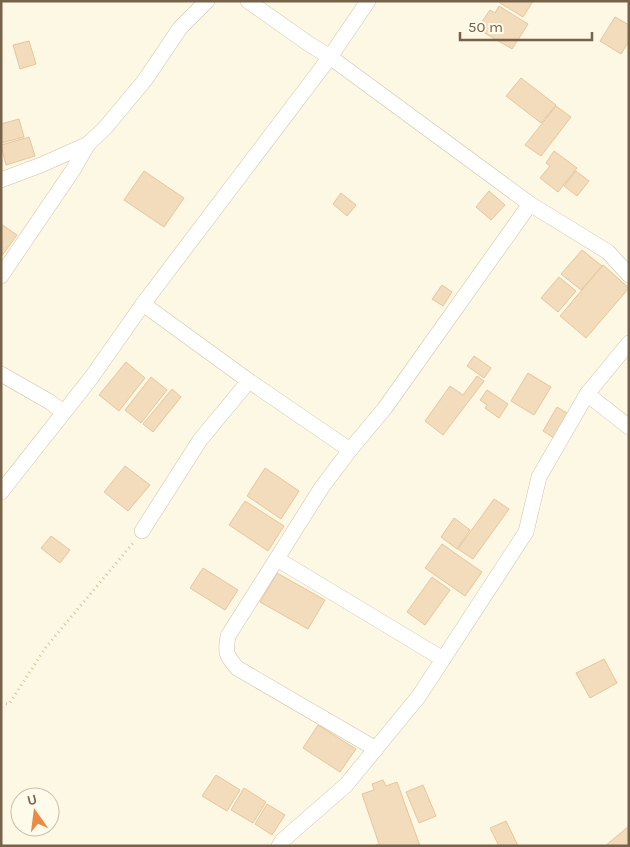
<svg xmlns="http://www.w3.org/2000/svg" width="630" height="847" font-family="Karla,sans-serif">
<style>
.building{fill:#f3dcbb;stroke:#e6c69b}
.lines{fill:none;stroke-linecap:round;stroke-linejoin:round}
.street-casing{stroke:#cfc1aa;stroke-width:16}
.path{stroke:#d8c09e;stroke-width:3;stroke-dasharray:1 4;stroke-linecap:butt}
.street{stroke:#fff;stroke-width:15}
</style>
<rect width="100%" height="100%" fill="#fdf8e4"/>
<g class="building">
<path d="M 500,1 L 533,1 L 523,17 L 500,3 Z"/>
<path d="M 499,6 L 528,24 L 512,49 L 483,32 L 486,27 L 481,23 L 490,10 L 495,13 Z"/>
<path d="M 615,17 L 629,25 L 629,41 L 621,54 L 600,41 Z"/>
<path d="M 29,41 L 36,64 L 20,69 L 13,45 Z"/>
<path d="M 521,78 L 556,105 L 541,123 L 506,96 Z"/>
<path d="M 556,106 L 571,117 L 541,156 L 525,145 Z"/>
<path d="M 19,119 L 24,137 L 1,143 L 1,124 Z"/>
<path d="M 29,137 L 35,156 L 6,165 L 1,145 Z"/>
<path d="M 554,151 L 577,168 L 558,192 L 540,178 L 550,166 L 546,163 Z"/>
<path d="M 144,171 L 184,198 L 164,227 L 124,200 Z"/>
<path d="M 576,171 L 589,181 L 577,196 L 564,186 Z"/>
<path d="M 489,191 L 505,205 L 491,220 L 476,207 Z"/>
<path d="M 341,193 L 356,205 L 347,216 L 333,204 Z"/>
<path d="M 1,224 L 17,235 L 1,257 Z"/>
<path d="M 582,250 L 602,266 L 581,290 L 561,274 Z"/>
<path d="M 603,265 L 629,288 L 586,338 L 560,316 Z"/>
<path d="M 559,277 L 576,291 L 558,312 L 541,298 Z"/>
<path d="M 442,285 L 452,292 L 443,306 L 432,299 Z"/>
<path d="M 474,356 L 491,368 L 484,378 L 467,366 Z"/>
<path d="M 126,362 L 145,378 L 119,411 L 99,395 Z"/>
<path d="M 528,373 L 551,387 L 534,415 L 511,401 Z"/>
<path d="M 477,376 L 484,381 L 443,435 L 425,421 L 450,386 L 463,395 Z"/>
<path d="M 151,377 L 167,390 L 141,423 L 125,410 Z"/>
<path d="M 172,389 L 181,397 L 153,432 L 143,424 Z"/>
<path d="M 487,390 L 508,404 L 499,418 L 485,408 L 487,405 L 480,400 Z"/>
<path d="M 557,407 L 572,416 L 557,440 L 543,431 Z"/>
<path d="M 125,466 L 150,485 L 128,511 L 104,492 Z"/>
<path d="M 265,468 L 299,491 L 281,519 L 247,496 Z"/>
<path d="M 494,499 L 509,509 L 473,559 L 458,549 Z"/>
<path d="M 245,501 L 284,526 L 268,551 L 229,525 Z"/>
<path d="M 454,518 L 470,530 L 457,549 L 441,537 Z"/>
<path d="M 51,536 L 70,550 L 60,563 L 41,548 Z"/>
<path d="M 442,544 L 482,572 L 465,596 L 425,568 Z"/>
<path d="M 203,568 L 238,590 L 225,610 L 190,588 Z"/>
<path d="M 277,573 L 325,600 L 308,629 L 260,602 Z"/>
<path d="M 432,577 L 450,590 L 425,625 L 407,612 Z"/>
<path d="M 604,659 L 617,683 L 590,698 L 576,673 Z"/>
<path d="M 318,725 L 356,749 L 340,772 L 303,748 Z"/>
<path d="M 216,775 L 240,790 L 227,811 L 202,796 Z"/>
<path d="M 383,780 L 386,786 L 397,782 L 420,846 L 374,846 L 379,844 L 362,794 L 374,790 L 372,784 Z"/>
<path d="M 423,785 L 436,816 L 419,823 L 406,792 Z"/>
<path d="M 244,788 L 266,802 L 253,823 L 231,810 Z"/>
<path d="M 267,804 L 285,815 L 272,835 L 255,824 Z"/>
<path d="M 506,821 L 518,846 L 499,846 L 490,828 Z"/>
<path d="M 629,826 L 629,846 L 605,846 Z"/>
</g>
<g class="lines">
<g class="street-casing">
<g id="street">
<path d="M 248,1 L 309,44 L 330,57 L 530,204 L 608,252 L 629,275"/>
<path d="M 1,180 L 41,165 L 88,144 L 105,128 L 145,80 L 180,28 L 207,1"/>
<path d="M 1,276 L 73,170 L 88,144"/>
<path d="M 143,304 L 249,381 L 350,450"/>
<path d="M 1,374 L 50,402 L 63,412"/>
<path d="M 587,394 L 629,427"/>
<path d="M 1,492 L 91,378 L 143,304 L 330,57 L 368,1"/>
<path d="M 142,531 L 200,440 L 249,381"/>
<path d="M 277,559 L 443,659"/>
<path d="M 376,749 L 237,668 C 226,655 225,653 228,636 L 322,487 L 350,450 L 385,408 L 530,204"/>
<path d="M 279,846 L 282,841 L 346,785 L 419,696 L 526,532 L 539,477 L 587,394 L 629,343"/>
</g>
</g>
<path class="path" d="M 1,703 L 9,704 L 46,647 L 133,543"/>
<use href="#street" class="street"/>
</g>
<rect width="630" height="847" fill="none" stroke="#766249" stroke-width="5"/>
<g transform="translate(35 812) rotate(346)"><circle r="24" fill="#fffbeb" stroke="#c8beaa"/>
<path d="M0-4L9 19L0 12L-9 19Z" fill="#ea8a46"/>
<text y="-8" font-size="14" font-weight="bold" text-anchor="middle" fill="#766249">U</text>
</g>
<path d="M460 32v8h132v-8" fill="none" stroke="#766249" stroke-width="2.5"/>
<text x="468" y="32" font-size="15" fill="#766249" stroke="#fffbeb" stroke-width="4" paint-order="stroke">50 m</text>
</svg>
